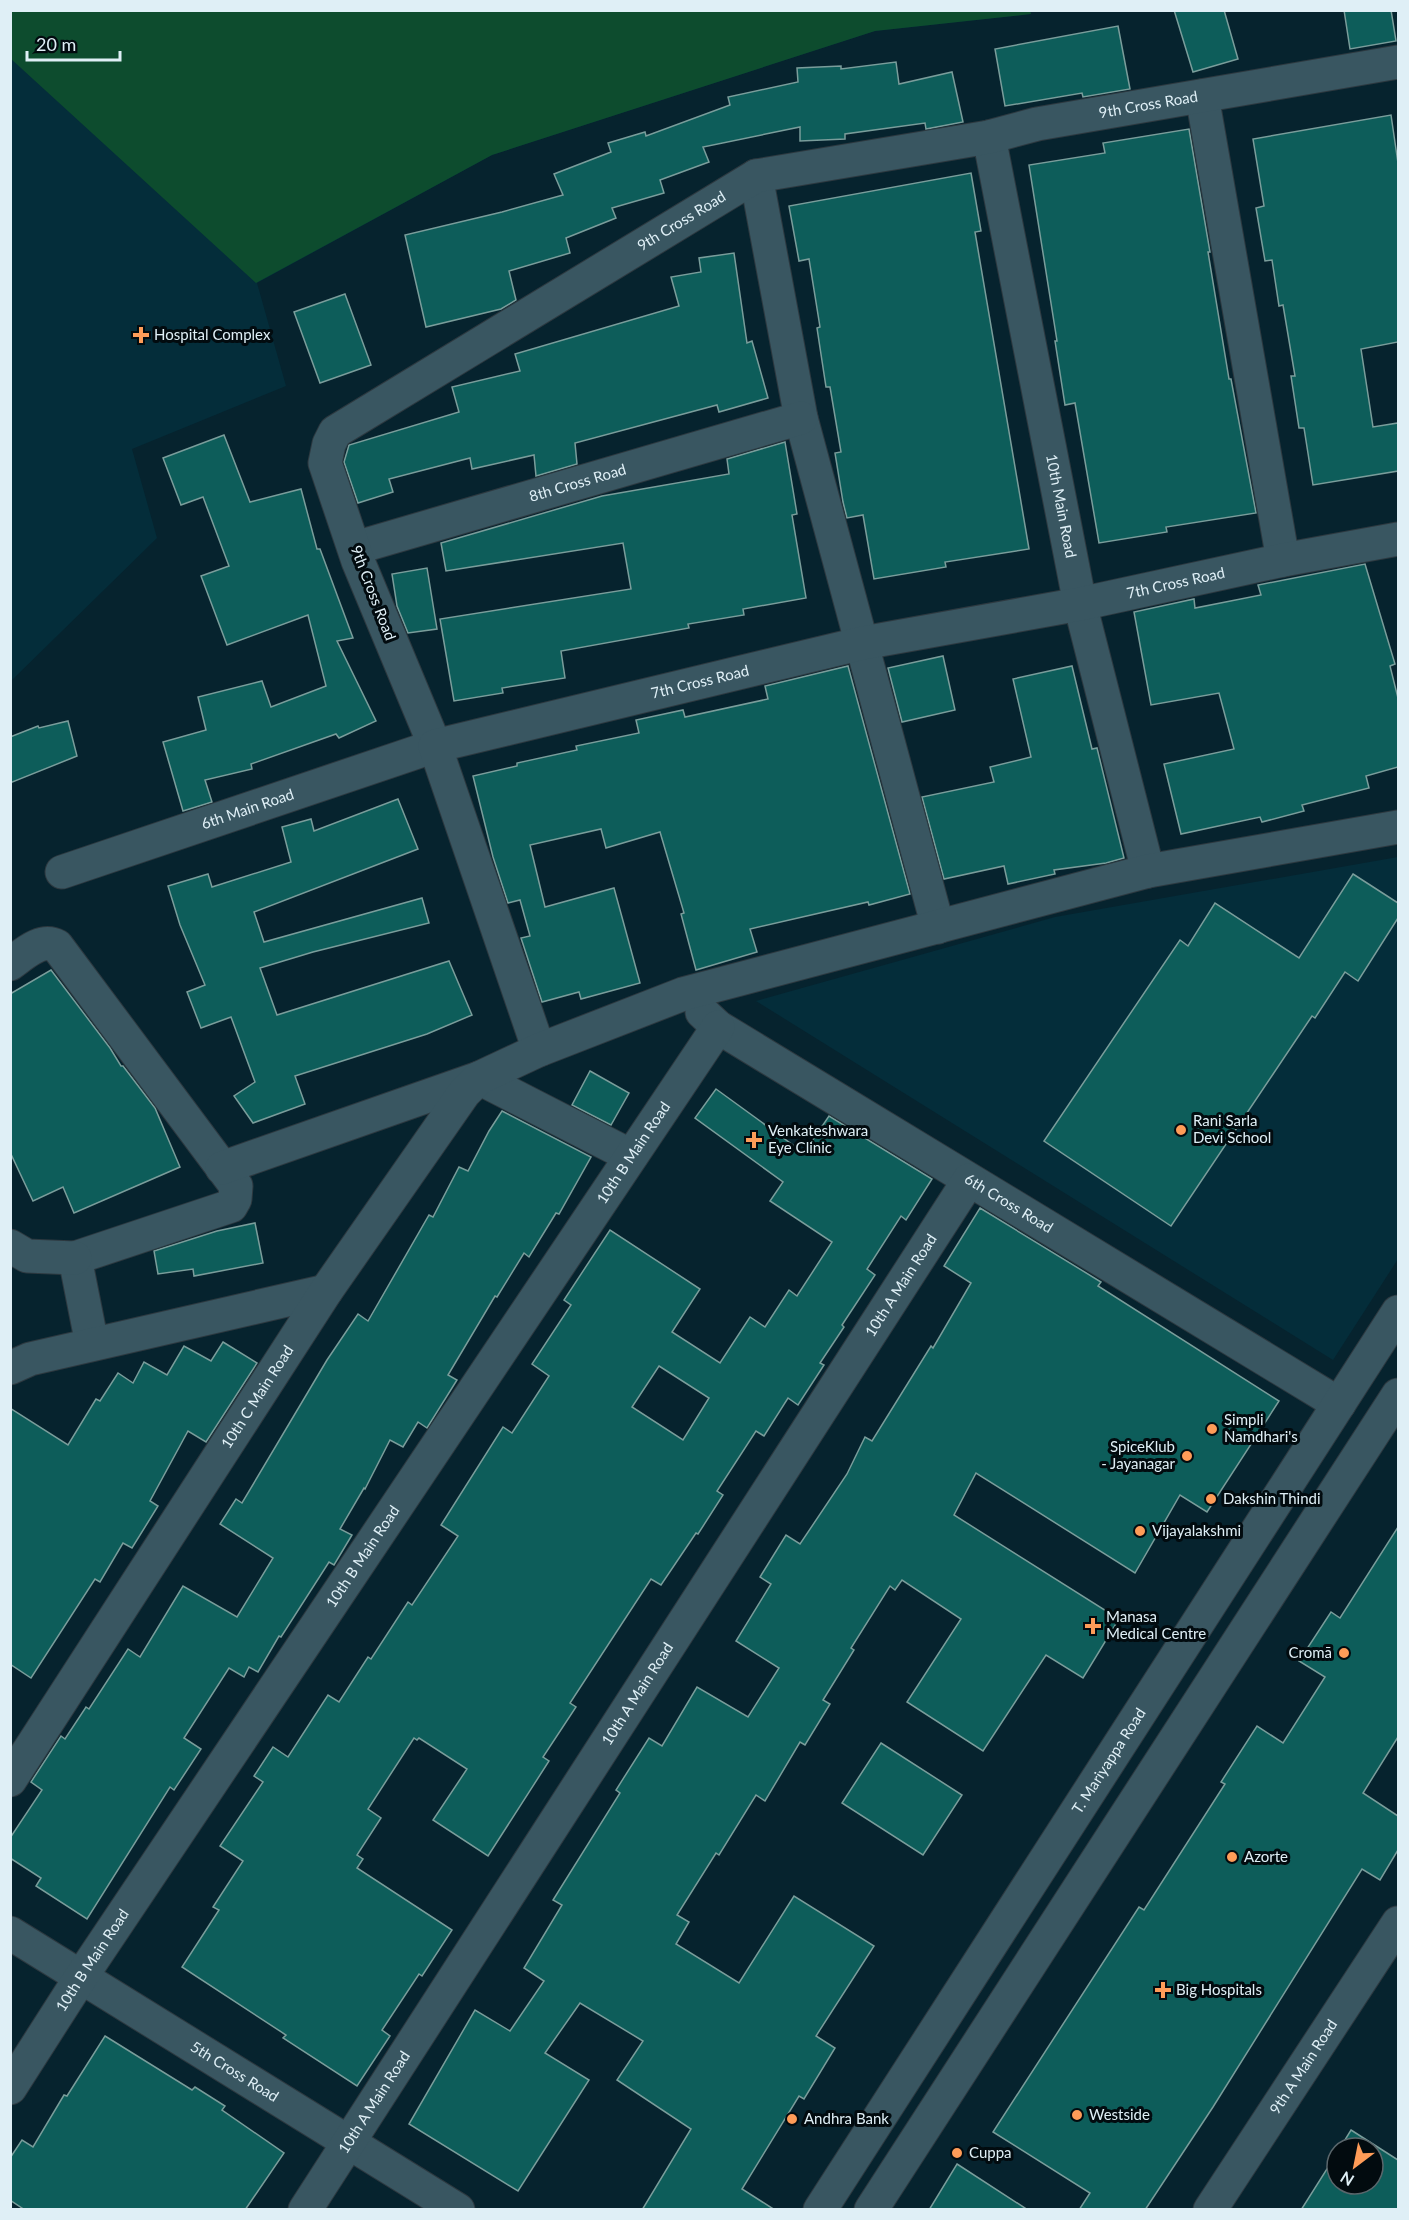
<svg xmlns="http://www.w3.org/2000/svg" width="1409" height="2220" font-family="Lato,sans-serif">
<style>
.built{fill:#042d3a}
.green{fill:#0d4c2e}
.building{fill:#0d5d5a;stroke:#7a9d9b;stroke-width:1.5;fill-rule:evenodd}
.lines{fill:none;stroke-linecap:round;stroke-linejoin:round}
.minor-casing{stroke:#2d3940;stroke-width:35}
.secondary-casing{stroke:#2d3940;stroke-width:35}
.minor{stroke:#395661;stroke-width:33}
.secondary{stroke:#395661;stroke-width:33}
.poi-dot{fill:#fe9c58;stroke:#020b0f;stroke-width:2}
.labels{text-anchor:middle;stroke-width:6;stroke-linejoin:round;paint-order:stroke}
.street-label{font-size:15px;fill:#dfeff6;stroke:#020b0f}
.poi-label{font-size:15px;fill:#dfeff6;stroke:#020b0f;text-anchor:start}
</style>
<rect width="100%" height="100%" fill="#06232e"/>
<g class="built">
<path d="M 11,11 L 1030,11 L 1031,14 L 875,31 L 492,155 L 257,283 L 286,386 L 132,449 L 157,538 L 11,681 Z"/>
<path d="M 1398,857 L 1398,1259 L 1333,1360 L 756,1001 L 1055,917 Z"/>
</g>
<path class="green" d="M 1030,11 L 1031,14 L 875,31 L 492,155 L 256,283 L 10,58 L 11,10 Z"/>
<g class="building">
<path d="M 1174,10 L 1224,10 L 1238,59 L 1193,72 Z"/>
<path d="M 1344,10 L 1391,10 L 1396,41 L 1350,49 Z"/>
<path d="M 1118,26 L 1130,89 L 1083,97 L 1082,93 L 1005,106 L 995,49 Z"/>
<path d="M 896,62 L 899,84 L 952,72 L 963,122 L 926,129 L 925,123 L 845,134 L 845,139 L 800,141 L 800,127 L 703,147 L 709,162 L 660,180 L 664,193 L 612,208 L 616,218 L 566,238 L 570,253 L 509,271 L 516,300 L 501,309 L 426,327 L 405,235 L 502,212 L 563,195 L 554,174 L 611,152 L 608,143 L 645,132 L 646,136 L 730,105 L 728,97 L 798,82 L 797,68 L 841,66 L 841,69 Z"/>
<path d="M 1391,115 L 1398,163 L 1398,342 L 1361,349 L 1373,427 L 1398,423 L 1398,471 L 1313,485 L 1304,428 L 1299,428 L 1291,376 L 1295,376 L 1283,305 L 1279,306 L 1272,260 L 1265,261 L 1256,208 L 1264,206 L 1253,139 Z"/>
<path d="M 1189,129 L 1210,252 L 1208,252 L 1229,379 L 1231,379 L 1256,513 L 1166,527 L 1167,532 L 1099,543 L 1075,403 L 1065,405 L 1055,341 L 1057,341 L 1029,165 L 1105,153 L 1103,143 Z"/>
<path d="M 971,173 L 981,231 L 975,232 L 1029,549 L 945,562 L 946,567 L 874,579 L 863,515 L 847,518 L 843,502 L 835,453 L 841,452 L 830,387 L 826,387 L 817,328 L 820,327 L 809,259 L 799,261 L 789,206 Z"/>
<path d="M 734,253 L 747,343 L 752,341 L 768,398 L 719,412 L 717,405 L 575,443 L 577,464 L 536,476 L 534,455 L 472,469 L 470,458 L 389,479 L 393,492 L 358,503 L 344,462 L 349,445 L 459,412 L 452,387 L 520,371 L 515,354 L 679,306 L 671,277 L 701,272 L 699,258 Z"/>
<path d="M 345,294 L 371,365 L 320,383 L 294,312 Z"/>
<path d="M 224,435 L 250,502 L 301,489 L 317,549 L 320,549 L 353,638 L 337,641 L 376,721 L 339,738 L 336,734 L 251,764 L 252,769 L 205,780 L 212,802 L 183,811 L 163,742 L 206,730 L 198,697 L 262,681 L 271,707 L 326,686 L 308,615 L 227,645 L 201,576 L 229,566 L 203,497 L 181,505 L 163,458 Z"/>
<path d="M 785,442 L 797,514 L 792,515 L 806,598 L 743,609 L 744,615 L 688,624 L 689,628 L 561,651 L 565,678 L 502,688 L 503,693 L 454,701 L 440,619 L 631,589 L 623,543 L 446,571 L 441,543 L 602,496 L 729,474 L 727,459 Z"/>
<path d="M 1365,564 L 1395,664 L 1390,666 L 1398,698 L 1398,767 L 1366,776 L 1369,788 L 1302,805 L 1304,811 L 1262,822 L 1260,817 L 1181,834 L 1164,764 L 1234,749 L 1219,693 L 1151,705 L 1134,612 L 1194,599 L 1195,608 L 1261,595 L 1258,585 Z"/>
<path d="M 427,568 L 437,629 L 408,633 L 397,606 L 392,574 Z"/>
<path d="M 943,656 L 955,710 L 902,722 L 888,668 Z"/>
<path d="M 848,666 L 910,894 L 869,905 L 868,902 L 750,929 L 757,952 L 696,970 L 681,914 L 684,913 L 660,832 L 606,848 L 601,829 L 530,845 L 545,907 L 614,888 L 640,983 L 581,999 L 579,992 L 542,1002 L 521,938 L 530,936 L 520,900 L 508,903 L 493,857 L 473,776 L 517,766 L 517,763 L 577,750 L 576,746 L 639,733 L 636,720 L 683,710 L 685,717 L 768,699 L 765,686 Z"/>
<path d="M 1072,666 L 1092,749 L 1097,748 L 1124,858 L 1106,863 L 1054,870 L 1055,874 L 1008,884 L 1004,866 L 944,879 L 922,797 L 994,782 L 990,767 L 1031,757 L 1013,679 Z"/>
<path d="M 68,721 L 77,756 L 10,783 L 10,737 L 38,726 L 39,728 Z"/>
<path d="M 398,799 L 418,849 L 254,912 L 264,942 L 422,898 L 429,923 L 313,952 L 260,968 L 277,1015 L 449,961 L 472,1015 L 427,1034 L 295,1076 L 305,1104 L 253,1123 L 234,1096 L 255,1082 L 231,1017 L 201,1028 L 187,992 L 205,985 L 180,925 L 168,886 L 208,874 L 212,887 L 291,862 L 282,827 L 311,819 L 314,831 Z"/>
<path d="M 1353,874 L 1398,903 L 1398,918 L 1358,981 L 1345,972 L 1315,1018 L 1312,1016 L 1171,1226 L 1044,1141 L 1180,940 L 1188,946 L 1215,903 L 1299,958 Z"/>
<path d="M 51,970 L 110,1048 L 121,1066 L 123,1066 L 155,1108 L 180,1167 L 74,1213 L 63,1187 L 33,1201 L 10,1152 L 10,994 Z"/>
<path d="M 590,1071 L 629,1093 L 611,1125 L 572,1105 Z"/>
<path d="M 716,1089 L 804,1153 L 829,1116 L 932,1179 L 906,1220 L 901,1216 L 867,1269 L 875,1275 L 842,1325 L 844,1327 L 820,1363 L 824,1365 L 798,1405 L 788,1398 L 764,1436 L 756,1431 L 717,1491 L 723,1495 L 698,1534 L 696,1533 L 661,1585 L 651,1579 L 570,1703 L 576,1707 L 543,1757 L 549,1761 L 488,1856 L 433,1820 L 467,1769 L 419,1738 L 417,1740 L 414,1738 L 368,1809 L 381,1818 L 357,1855 L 363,1859 L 357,1868 L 452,1930 L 422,1976 L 419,1974 L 382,2030 L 390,2036 L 357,2086 L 283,2038 L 286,2035 L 182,1967 L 219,1910 L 213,1907 L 243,1861 L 220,1846 L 263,1782 L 254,1776 L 273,1747 L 288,1757 L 328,1695 L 339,1702 L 368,1657 L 371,1659 L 408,1602 L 412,1605 L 458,1536 L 441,1525 L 503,1427 L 512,1433 L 549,1376 L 532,1364 L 571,1305 L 564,1300 L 610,1230 L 700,1289 L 672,1332 L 720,1363 L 750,1317 L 765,1327 L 789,1290 L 797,1296 L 832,1242 L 770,1201 L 783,1182 L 695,1118 ZM 659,1366 L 709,1398 L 683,1440 L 632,1407 Z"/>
<path d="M 502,1111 L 591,1157 L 559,1214 L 556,1213 L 529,1257 L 524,1253 L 497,1297 L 495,1296 L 448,1375 L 457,1380 L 427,1428 L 418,1422 L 403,1447 L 390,1440 L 365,1489 L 364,1488 L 340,1529 L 352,1535 L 334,1565 L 329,1562 L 281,1637 L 279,1636 L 258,1672 L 249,1667 L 244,1677 L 229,1668 L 184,1738 L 201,1749 L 174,1790 L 170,1787 L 87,1919 L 36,1886 L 41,1878 L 10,1858 L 10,1838 L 42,1790 L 31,1782 L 61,1736 L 65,1739 L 86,1707 L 89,1709 L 128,1649 L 140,1657 L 183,1586 L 237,1617 L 273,1558 L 220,1524 L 236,1499 L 242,1503 L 327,1360 L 358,1314 L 368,1321 L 429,1215 L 433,1217 L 459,1167 L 468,1171 L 489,1131 Z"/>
<path d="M 980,1208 L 1101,1282 L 1098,1286 L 1279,1401 L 1207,1512 L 1180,1495 L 1135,1573 L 976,1473 L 954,1515 L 1119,1619 L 1083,1678 L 1046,1655 L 983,1751 L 907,1702 L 961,1619 L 902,1580 L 895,1590 L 890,1586 L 851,1648 L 854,1650 L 823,1700 L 830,1704 L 805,1745 L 800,1742 L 765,1801 L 756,1795 L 719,1855 L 716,1853 L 677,1915 L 689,1922 L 676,1944 L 739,1983 L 794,1896 L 874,1946 L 816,2036 L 835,2048 L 804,2099 L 799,2096 L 742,2189 L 775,2210 L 642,2210 L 691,2129 L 617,2080 L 643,2041 L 580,2003 L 545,2053 L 589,2080 L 518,2191 L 409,2124 L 475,2010 L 510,2031 L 544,1981 L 524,1968 L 562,1905 L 553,1900 L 620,1793 L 616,1790 L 649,1738 L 662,1746 L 697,1687 L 748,1717 L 779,1668 L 736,1641 L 771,1584 L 760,1577 L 786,1535 L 800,1544 L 847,1474 L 865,1437 L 872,1441 L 931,1346 L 933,1348 L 971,1283 L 944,1266 Z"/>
<path d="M 255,1223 L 263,1263 L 194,1276 L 193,1269 L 158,1274 L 154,1251 L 217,1231 Z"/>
<path d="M 223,1342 L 257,1363 L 206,1442 L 188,1431 L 150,1501 L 158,1506 L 132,1548 L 123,1543 L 100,1582 L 95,1579 L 31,1678 L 10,1664 L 10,1408 L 68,1445 L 96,1399 L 100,1401 L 118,1373 L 133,1383 L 144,1362 L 167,1375 L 184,1346 L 211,1361 Z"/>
<path d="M 1398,1527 L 1398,1737 L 1363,1793 L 1398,1816 L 1398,1850 L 1380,1880 L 1362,1869 L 1213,2107 L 1145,2210 L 1079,2210 L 1090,2193 L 993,2132 L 1139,1907 L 1144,1910 L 1225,1784 L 1221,1782 L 1257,1726 L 1283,1743 L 1325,1677 L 1299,1661 L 1331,1612 L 1340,1618 Z"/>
<path d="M 881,1743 L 962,1795 L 923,1855 L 842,1803 Z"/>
<path d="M 105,2036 L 192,2090 L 195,2087 L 225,2106 L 222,2110 L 284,2153 L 245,2210 L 25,2210 L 10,2200 L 10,2158 L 22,2140 L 33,2147 L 64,2095 L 67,2096 Z"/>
<path d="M 1351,2130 L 1398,2160 L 1398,2210 L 1301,2210 L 1337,2153 L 1337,2184 L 1373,2184 L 1373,2148 L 1340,2148 Z"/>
<path d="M 957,2164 L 1028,2210 L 929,2210 Z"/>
</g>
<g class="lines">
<g class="minor-casing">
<g id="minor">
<path d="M 1202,96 L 1283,560"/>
<path id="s1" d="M 989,137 L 1080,604 L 1148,871"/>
<path d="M 756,176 L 801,418 L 938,927"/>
<path id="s2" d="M 355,548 L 801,418"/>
<path id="s3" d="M 62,872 L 435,746 L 358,561 L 325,463 L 329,444 L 335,432 L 756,176 L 989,137 L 1037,124 L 1398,62"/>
<path d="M 10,964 C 23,955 41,937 57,946 L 236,1186 L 235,1199 L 231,1206 L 75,1258 L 92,1344"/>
<path id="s4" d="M 702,1012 L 718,1027 L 1339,1404"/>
<path id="s5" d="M 539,1050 L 435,746 L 863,643 L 1080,604 L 1283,560 L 1398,539"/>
<path d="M 222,1168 L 479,1078 L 631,1156"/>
<path d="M 10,1246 L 27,1256 L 75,1258"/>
<path d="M 10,1368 L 30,1359 L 326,1291"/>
<path id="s6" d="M 10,1780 L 326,1291 L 464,1093 L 479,1078 L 539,1050 L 683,994 L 1148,871 L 1398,827"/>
<path id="s7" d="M 10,1933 L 458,2210"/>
<path id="s8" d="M 10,2088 L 81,1977 L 718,1027"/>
<path id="s9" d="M 305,2210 L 969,1180"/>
<path id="s10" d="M 1210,2210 L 1398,1923"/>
</g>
</g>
<g class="secondary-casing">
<g id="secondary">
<path id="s11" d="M 820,2210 L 1398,1312"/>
<path d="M 871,2210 L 1398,1395"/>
</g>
</g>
<use href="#minor" class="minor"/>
<use href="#secondary" class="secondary"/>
</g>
<g class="poi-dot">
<path d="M138 326h6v6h6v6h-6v6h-6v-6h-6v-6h6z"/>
<circle cx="1181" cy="1130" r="6"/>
<path d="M751 1131h6v6h6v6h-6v6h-6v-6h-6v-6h6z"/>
<circle cx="1212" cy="1429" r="6"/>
<circle cx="1187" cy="1456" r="6"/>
<circle cx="1211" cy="1499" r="6"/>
<circle cx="1140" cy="1531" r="6"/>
<path d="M1090 1617h6v6h6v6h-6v6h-6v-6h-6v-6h6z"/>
<circle cx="1344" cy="1653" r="6"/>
<circle cx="1232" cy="1857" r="6"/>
<path d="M1160 1981h6v6h6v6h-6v6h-6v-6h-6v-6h6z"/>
<circle cx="1077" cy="2115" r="6"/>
<circle cx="792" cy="2119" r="6"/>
<circle cx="957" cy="2153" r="6"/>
</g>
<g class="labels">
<g class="street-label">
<text dy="5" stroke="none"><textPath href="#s3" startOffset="1622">9th Cross Road</textPath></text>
<text dy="5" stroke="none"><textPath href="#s3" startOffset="1136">9th Cross Road</textPath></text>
<text dy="5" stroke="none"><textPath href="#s2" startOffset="232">8th Cross Road</textPath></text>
<text dy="5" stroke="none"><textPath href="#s1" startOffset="376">10th Main Road</textPath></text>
<text dy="5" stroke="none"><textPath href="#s5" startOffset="1080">7th Cross Road</textPath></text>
<text transform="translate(373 593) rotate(69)" y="5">9th Cross Road</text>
<text dy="5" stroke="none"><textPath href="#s5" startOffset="594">7th Cross Road</textPath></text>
<text dy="5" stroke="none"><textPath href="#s3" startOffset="196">6th Main Road</textPath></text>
<text dy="5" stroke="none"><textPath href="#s8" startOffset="1124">10th B Main Road</textPath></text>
<text dy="5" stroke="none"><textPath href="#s4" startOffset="362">6th Cross Road</textPath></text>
<text dy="5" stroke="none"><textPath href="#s9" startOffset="1100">10th A Main Road</textPath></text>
<text dy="5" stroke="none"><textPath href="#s6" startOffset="456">10th C Main Road</textPath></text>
<text dy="5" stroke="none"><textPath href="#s8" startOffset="638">10th B Main Road</textPath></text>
<text dy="5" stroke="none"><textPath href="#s9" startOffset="614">10th A Main Road</textPath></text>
<text dy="5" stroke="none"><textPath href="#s11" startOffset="534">T. Mariyappa Road</textPath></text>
<text dy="5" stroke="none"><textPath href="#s8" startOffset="152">10th B Main Road</textPath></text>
<text dy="5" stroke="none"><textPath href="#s10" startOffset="171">9th A Main Road</textPath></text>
<text dy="5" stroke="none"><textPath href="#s7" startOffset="264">5th Cross Road</textPath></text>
<text dy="5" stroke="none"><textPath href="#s9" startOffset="128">10th A Main Road</textPath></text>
</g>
<g class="poi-label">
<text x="154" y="340">Hospital Complex</text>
<text x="1193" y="1126">Rani Sarla<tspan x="1193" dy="17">Devi School</tspan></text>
<text x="768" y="1136">Venkateshwara<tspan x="768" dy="17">Eye Clinic</tspan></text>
<text x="1224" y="1425">Simpli<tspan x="1224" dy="17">Namdhari's</tspan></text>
<text x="1175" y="1452" text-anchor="end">SpiceKlub<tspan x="1175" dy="17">- Jayanagar</tspan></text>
<text x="1223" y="1504">Dakshin Thindi</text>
<text x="1152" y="1536">Vijayalakshmi</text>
<text x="1106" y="1622">Manasa<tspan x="1106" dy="17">Medical Centre</tspan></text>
<text x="1332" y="1658" text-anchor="end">Cromā</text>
<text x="1244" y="1862">Azorte</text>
<text x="1176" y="1995">Big Hospitals</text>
<text x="1089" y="2120">Westside</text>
<text x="804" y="2124">Andhra Bank</text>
<text x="969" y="2158">Cuppa</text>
</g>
</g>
<rect width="1409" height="2220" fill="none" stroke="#dfeff6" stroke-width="24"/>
<g transform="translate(1355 2166) rotate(212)"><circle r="28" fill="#020b0f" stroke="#5a666b" stroke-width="1.5"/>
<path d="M0-4.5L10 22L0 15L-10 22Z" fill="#fe9c58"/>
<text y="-9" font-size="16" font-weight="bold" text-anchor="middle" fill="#dfeff6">N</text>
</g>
<path d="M27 51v9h93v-9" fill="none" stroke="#dfeff6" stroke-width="3"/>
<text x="36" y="51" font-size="18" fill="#dfeff6" stroke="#020b0f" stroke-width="4.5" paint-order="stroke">20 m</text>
</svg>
